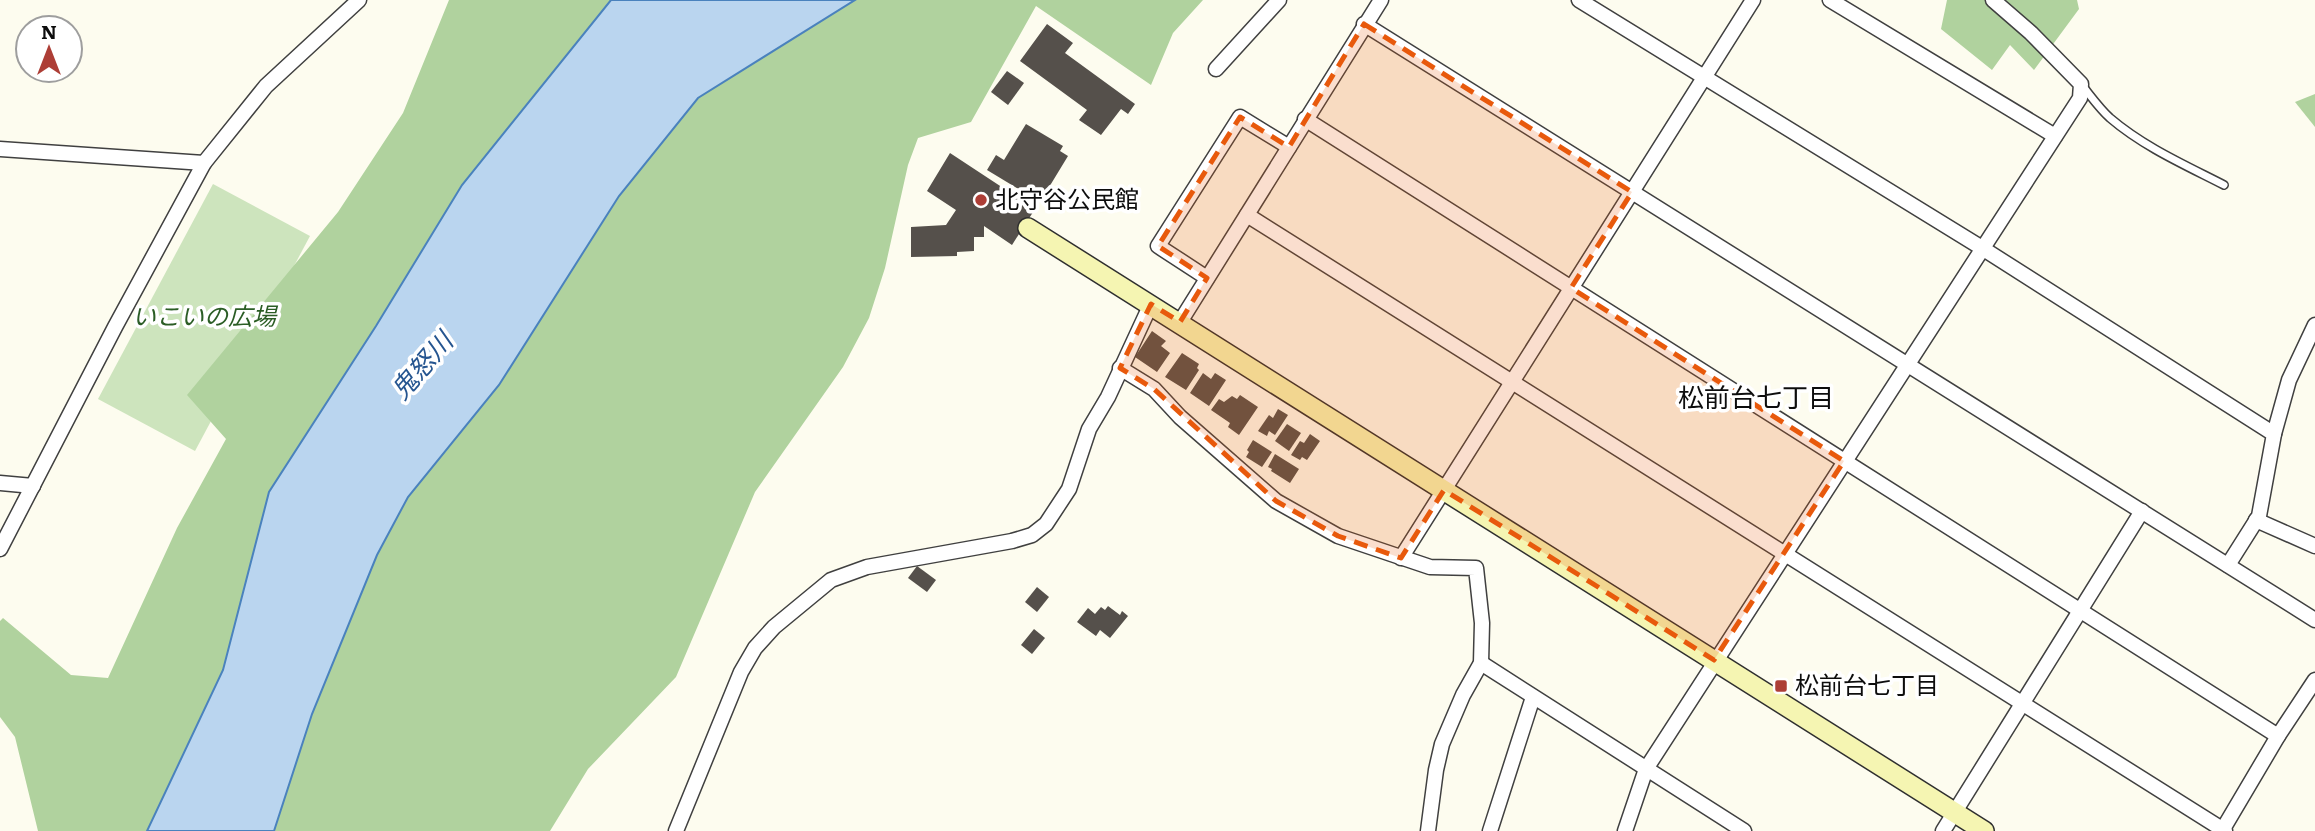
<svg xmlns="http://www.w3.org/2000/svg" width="2315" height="831" font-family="Literata,'Noto Sans JP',serif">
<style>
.green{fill:#cde4bd}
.forest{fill:#b0d29e}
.water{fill:#bad5ef;stroke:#4a82bd;stroke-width:2}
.building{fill:#55504b}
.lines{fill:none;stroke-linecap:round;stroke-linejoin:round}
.lane-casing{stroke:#404040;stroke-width:10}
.street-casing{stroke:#404040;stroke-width:17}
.secondary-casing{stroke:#2f2f2f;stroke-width:22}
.lane{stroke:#fff;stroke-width:7}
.street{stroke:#fff;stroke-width:14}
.secondary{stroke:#f5f5b2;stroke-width:19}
.marked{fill:#e8590c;fill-opacity:0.2;stroke:#e8590c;stroke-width:5;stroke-dasharray:14 9;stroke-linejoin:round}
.poi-dot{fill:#ad3e36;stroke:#fff;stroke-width:2.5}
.labels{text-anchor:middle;stroke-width:7;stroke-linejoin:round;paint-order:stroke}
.poi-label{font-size:24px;fill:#0d0d0d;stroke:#fff;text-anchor:start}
.park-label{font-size:24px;font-style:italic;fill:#2b5d25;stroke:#fff}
.water-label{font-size:26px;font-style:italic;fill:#255590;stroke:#fff}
.neighbourhood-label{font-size:26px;fill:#0d0d0d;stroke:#fff}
</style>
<rect width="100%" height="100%" fill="#fdfcef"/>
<path class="green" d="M 213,184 L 310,236 L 195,451 L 98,399 Z"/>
<g class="forest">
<path d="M 449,0 L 611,0 L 462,185 L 376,326 L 269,492 L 223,670 L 147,831 L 38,831 L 15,737 L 0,717 L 0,621 L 3,618 L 71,675 L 108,678 L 177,528 L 226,439 L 187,395 L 338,212 L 403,113 Z"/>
<path d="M 855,0 L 1203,0 L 1173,33 L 1151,85 L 1036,6 L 971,122 L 918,138 L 908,165 L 885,268 L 869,318 L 843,367 L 755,492 L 676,677 L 588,769 L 550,831 L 274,831 L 312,714 L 377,555 L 408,497 L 499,385 L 619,196 L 698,98 Z"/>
<path d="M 1947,0 L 2077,0 L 2079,9 L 2034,70 L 2010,45 L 1992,70 L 1941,29 Z"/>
<path d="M 2315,94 L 2315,127 L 2295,102 Z"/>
</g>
<path class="water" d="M 611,0 L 855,0 L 698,98 L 619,196 L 499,385 L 408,497 L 377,555 L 312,714 L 274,831 L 147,831 L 223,670 L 269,492 L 376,326 L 462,185 Z"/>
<g class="building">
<path d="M 1047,24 L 1073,43 L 1065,53 L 1135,104 L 1128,114 L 1121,109 L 1101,135 L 1079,120 L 1087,110 L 1020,61 Z"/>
<path d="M 1007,71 L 1024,83 L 1008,105 L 991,92 Z"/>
<path d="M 1026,124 L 1063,146 L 1060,151 L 1068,156 L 1040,202 L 987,170 L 996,155 L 1004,160 Z"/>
<path d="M 950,153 L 1035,209 L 1012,245 L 984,226 L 984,237 L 974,237 L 974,251 L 957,252 L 957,256 L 911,257 L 911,227 L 946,225 L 956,210 L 927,191 Z"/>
<path d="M 1152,331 L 1166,341 L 1161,346 L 1170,353 L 1157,372 L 1135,357 Z"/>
<path d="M 1182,353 L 1199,364 L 1197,368 L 1199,370 L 1186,390 L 1165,377 Z"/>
<path d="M 1203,373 L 1211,379 L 1215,373 L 1226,380 L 1209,406 L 1190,393 Z"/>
<path d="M 1240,395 L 1258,407 L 1239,435 L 1228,427 L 1230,423 L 1211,410 L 1219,399 L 1224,402 L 1232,396 L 1237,399 Z"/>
<path d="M 1278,409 L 1288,415 L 1275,435 L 1269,431 L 1267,436 L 1258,431 L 1269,415 L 1273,418 Z"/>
<path d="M 1287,424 L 1301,433 L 1289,451 L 1275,441 Z"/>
<path d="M 1310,434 L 1320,441 L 1307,460 L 1302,457 L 1300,460 L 1291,455 L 1300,441 L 1304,443 Z"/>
<path d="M 1253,440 L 1272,452 L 1262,467 L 1246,457 L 1249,452 L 1247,450 Z"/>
<path d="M 1275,454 L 1299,469 L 1290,483 L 1271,471 L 1272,469 L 1268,467 Z"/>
<path d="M 917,566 L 936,580 L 927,592 L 908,578 Z"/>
<path d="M 1037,587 L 1049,597 L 1037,612 L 1025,602 Z"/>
<path d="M 1108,606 L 1120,615 L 1122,611 L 1128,616 L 1110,638 L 1100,630 L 1096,636 L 1077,622 L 1088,608 L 1095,614 L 1101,607 L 1105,610 Z"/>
<path d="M 1034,629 L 1045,638 L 1032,654 L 1021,645 Z"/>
</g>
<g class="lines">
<g class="lane-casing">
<path id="lane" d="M 2081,84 C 2090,95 2099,108 2110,118 C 2144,147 2185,165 2224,185"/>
</g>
<g class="street-casing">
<g id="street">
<path d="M 1579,0 L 1982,248 L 2274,434 L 2259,516 L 2228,565"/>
<path d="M 1830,0 L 2055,136"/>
<path d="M 1364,24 L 2315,620"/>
<path d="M 1216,69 L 1279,0"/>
<path d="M 1305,119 L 2278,736"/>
<path d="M 0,149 L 204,163"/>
<path d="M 1247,215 L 2225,831"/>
<path d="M 1207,278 L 1158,246 L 1240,117 L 1289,147"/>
<path d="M 1180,322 L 1381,0"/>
<path d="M 1120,368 L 1154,389 L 1180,417 L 1276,501 L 1338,536 L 1430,567 L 1476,568 L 1482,623 L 1481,663 L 1463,695 L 1442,744 L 1436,770 L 1428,831"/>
<path d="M 2274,434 L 2289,380 L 2315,325"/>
<path d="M 0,483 L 33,486"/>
<path d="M 2256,520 L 2315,546"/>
<path d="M 0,549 L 115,327 L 204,163 L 266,86 L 359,0"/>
<path d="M 1401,558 L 1753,0"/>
<path d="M 1481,663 L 1744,831"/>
<path d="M 2223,829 L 2278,736 L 2315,680"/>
<path d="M 676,831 L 741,672 L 755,648 L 774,627 L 831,580 L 867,567 L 1012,541 L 1032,535 L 1046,524 L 1069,489 L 1089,429 L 1108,397 L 1151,304"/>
<path d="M 1490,831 L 1533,697"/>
<path d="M 1625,831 L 1646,769 L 2080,98 L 2081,84 L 2031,33 L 1993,0"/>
<path d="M 1943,831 L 2142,511"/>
</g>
</g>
<g class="secondary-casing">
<path id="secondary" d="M 1028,228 L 1984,831"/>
</g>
<use href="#lane" class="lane"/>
<use href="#street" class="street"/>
<use href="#secondary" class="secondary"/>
</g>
<path class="marked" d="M 1364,24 L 1632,192 L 1571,288 L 1844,461 L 1714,660 L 1444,490 L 1401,558 L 1338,536 L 1276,501 L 1154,389 L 1120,368 L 1151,304 L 1180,322 L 1207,278 L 1158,246 L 1240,117 L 1289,147 Z"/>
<g class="poi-dot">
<circle cx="981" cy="200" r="7"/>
<rect x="1774" y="679" width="14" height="14" rx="3.5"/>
</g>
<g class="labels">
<g class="poi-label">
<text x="995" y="208">北守谷公民館</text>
<text x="1795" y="694">松前台七丁目</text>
</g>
<g class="park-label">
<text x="204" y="325">いこいの広場</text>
</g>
<g class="water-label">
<text transform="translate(422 366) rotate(-49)" y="9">鬼怒川</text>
</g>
<g class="neighbourhood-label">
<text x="1756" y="407">松前台七丁目</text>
</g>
</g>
<g transform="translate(49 49)"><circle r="33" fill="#ffffff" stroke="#9e9e9e" stroke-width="2"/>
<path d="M0-5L12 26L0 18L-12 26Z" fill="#ad3e36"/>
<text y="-10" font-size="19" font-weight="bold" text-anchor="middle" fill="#0d0d0d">N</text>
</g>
</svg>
